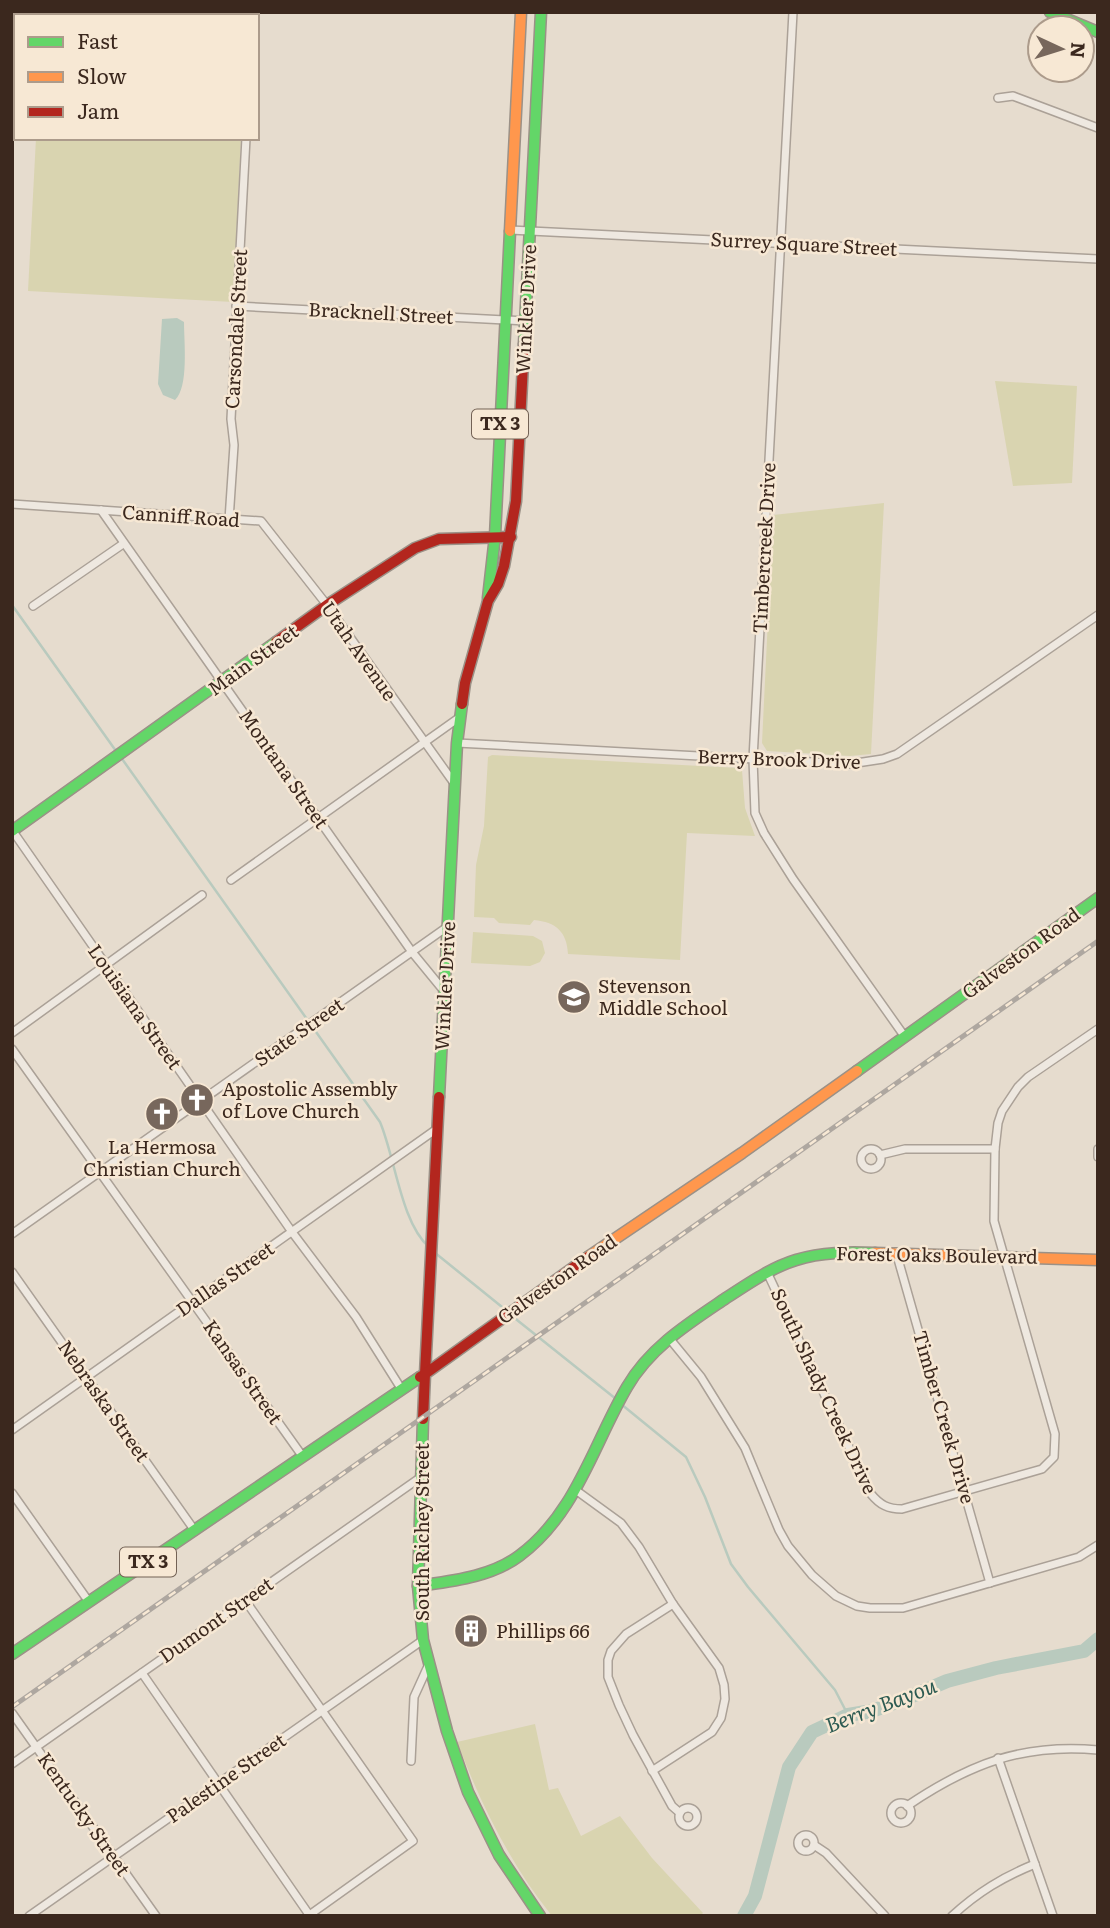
<svg xmlns="http://www.w3.org/2000/svg" width="1110" height="1928" font-family="Literata,serif">
<style>
.green{fill:#d9d4b0}
.water{fill:#b9cabe}
.lines{fill:none;stroke-linecap:round;stroke-linejoin:round}
.stream{stroke:#b9cabe;stroke-width:2.5}
.river{stroke:#b9cabe;stroke-width:14}
.street-casing{stroke:#aba197;stroke-width:10}
.fast-casing{stroke:#9b9187;stroke-width:13}
.slow-casing{stroke:#9b9187;stroke-width:13}
.jam-casing{stroke:#9b9187;stroke-width:13}
.street{stroke:#eee8e0;stroke-width:7}
.fast{stroke:#63d668;stroke-width:10}
.slow{stroke:#ff974d;stroke-width:10}
.jam{stroke:#b3261e;stroke-width:10}
.rail-casing{stroke:#aea7a0;stroke-width:5}
.rail{stroke:#f7e8d4;stroke-width:2.5;stroke-dasharray:8;stroke-linecap:butt}
.labels{text-anchor:middle;stroke-width:5;stroke-linejoin:round;paint-order:stroke}
.shield{fill:#f7e8d4;stroke:#736255;stroke-width:2}
.shield-label{font-size:18px;font-weight:bold;fill:#3b281e}
.street-label{font-size:19px;fill:#3b281e;stroke:#f7e8d4}
.poi-label{font-size:19px;fill:#3b281e;stroke:#f7e8d4;text-anchor:start}
.water-label{font-size:21px;font-style:italic;fill:#2d5b52;stroke:#f7e8d4}
</style>
<rect width="100%" height="100%" fill="#e6dcce"/>
<g class="green">
<path d="M 36,138 L 241,138 L 233,302 L 28,291 Z"/>
<path d="M 995,381 L 1077,386 L 1072,483 L 1013,486 Z"/>
<path d="M 884,503 L 871,754 L 850,756 L 767,751 L 762,743 L 773,515 Z"/>
<path d="M 492,755 L 739,768 L 742,770 L 745,808 L 755,836 L 687,833 L 680,960 L 568,954 C 567,932 556,922 534,920 L 530,925 L 499,923 L 494,918 L 474,917 L 476,865 L 484,826 L 488,757 Z"/>
<path d="M 473,932 L 533,936 L 542,941 L 545,953 L 540,962 L 530,966 L 471,963 Z"/>
<path d="M 535,1724 L 549,1790 L 558,1788 L 581,1836 L 620,1816 L 652,1858 L 703,1913 L 700,1916 L 552,1916 C 510,1864 481,1804 457,1742 Z"/>
</g>
<path class="water" d="M 177,318 L 184,322 C 184,342 189,387 175,400 L 163,395 L 158,384 L 162,319 Z"/>
<g class="lines">
<g class="stream">
<path d="M 12,605 L 116,751"/>
<path d="M 120,756 L 380,1122 C 395,1157 401,1223 429,1247"/>
<path d="M 434,1252 L 507,1311"/>
<path d="M 512,1316 L 616,1399"/>
<path d="M 621,1404 L 686,1457 L 705,1497 L 731,1564 L 748,1587 L 835,1690 L 848,1715"/>
</g>
<path class="river" d="M 744,1916 L 755,1896 L 789,1767 L 812,1732 L 848,1715 L 872,1711 L 905,1699 L 947,1681 L 996,1668 L 1084,1651 L 1098,1639"/>
<g class="street-casing">
<g id="street">
<path d="M 793,12 L 753,759 L 755,813 L 764,833 L 793,879 L 905,1037"/>
<path d="M 252,16 L 252,12"/>
<path d="M 998,98 L 1013,96 L 1098,128"/>
<path d="M 510,230 L 1098,259"/>
<path d="M 236,306 L 525,321"/>
<path d="M 12,504 L 261,521 L 327,605 L 454,783"/>
<path d="M 101,510 L 412,952 L 444,991"/>
<path d="M 229,520 L 234,445 L 231,419 L 246,138"/>
<path d="M 33,606 L 123,544"/>
<path d="M 457,743 L 850,764 L 883,759 L 897,754 L 1098,615"/>
<path d="M 12,830 L 292,1232 L 356,1317 L 402,1390"/>
<path d="M 231,880 L 460,717"/>
<path d="M 12,1033 L 202,895"/>
<path d="M 12,1049 L 303,1457"/>
<path d="M 1098,1149 L 1098,1157"/>
<circle cx="871" cy="1159" r="10"/>
<path d="M 880,1155 L 905,1149 L 995,1149"/>
<path d="M 12,1234 L 447,927"/>
<path d="M 896,1252 L 990,1583"/>
<path d="M 12,1272 L 195,1531"/>
<path d="M 767,1272 L 871,1494 C 880,1505 888,1509 902,1509 L 1042,1469 L 1054,1457 L 1055,1434 L 994,1221 L 995,1149 L 998,1123 L 1002,1111 L 1018,1087 L 1028,1077 L 1098,1029"/>
<path d="M 669,1338 L 701,1377 L 745,1448 L 779,1530 L 788,1546 L 812,1575 L 836,1596 L 857,1606 L 870,1608 L 903,1608 L 1079,1557 L 1098,1545"/>
<path d="M 12,1430 L 438,1128"/>
<path d="M 577,1491 L 621,1523 L 639,1547 L 673,1604 L 719,1668 L 724,1685 L 725,1699 L 721,1718 L 712,1732 L 652,1771"/>
<path d="M 12,1493 L 89,1602"/>
<path d="M 245,1600 L 413,1841 L 308,1916"/>
<path d="M 673,1604 L 626,1634 L 611,1651 L 608,1660 L 608,1677 L 619,1705 L 633,1735 L 672,1806 L 680,1813"/>
<path d="M 142,1673 L 310,1916"/>
<path d="M 12,1713 L 156,1916"/>
<path d="M 998,1758 L 1053,1916"/>
<path d="M 411,1761 L 414,1697 L 429,1664"/>
<path d="M 12,1764 L 421,1477"/>
<circle cx="901" cy="1813" r="10"/>
<path d="M 907,1806 C 969,1764 1023,1743 1098,1750"/>
<circle cx="688" cy="1817" r="9"/>
<circle cx="806" cy="1843" r="8"/>
<path d="M 814,1845 L 826,1853 L 885,1916"/>
<path d="M 29,1916 L 423,1640"/>
<path d="M 952,1916 C 978,1892 1003,1877 1035,1864"/>
</g>
</g>
<g class="fast-casing">
<g id="fast">
<path d="M 1050,12 L 1098,32"/>
<path d="M 524,344 L 541,12"/>
<path d="M 488,598 L 495,536 L 510,231"/>
<path d="M 12,831 L 276,642"/>
<path d="M 857,1071 L 1098,898"/>
<path d="M 439,1097 L 457,743 L 462,704"/>
<path d="M 423,1419 L 418,1586 L 423,1640 L 447,1731 L 468,1792 L 499,1855 L 540,1916"/>
<path d="M 418,1586 C 452,1581 491,1577 519,1556 C 576,1514 593,1445 627,1387 C 650,1347 689,1323 726,1298 C 748,1284 770,1268 796,1260 C 822,1252 848,1252 875,1253"/>
<path d="M 12,1654 L 420,1377"/>
</g>
</g>
<g class="slow-casing">
<g id="slow">
<path d="M 510,231 L 521,12"/>
<path d="M 875,1253 L 1098,1260"/>
<path d="M 588,1257 L 742,1153 L 857,1071"/>
</g>
</g>
<g class="jam-casing">
<g id="jam">
<path d="M 276,642 L 327,605 L 415,548 L 439,539 L 511,537"/>
<path d="M 462,704 L 465,683 L 488,601 L 498,584 L 504,566 L 516,501 L 524,344"/>
<path d="M 420,1377 L 425,1374 L 439,1097"/>
<path d="M 423,1419 L 425,1374 L 588,1257"/>
</g>
</g>
<use href="#street" class="street"/>
<use href="#fast" class="fast"/>
<use href="#slow" class="slow"/>
<use href="#jam" class="jam"/>
<g class="rail-casing">
<path id="rail" d="M 12,1707 L 1098,941"/>
</g>
<use href="#rail" class="rail"/>
</g>
<defs>
<g id="school-disc" transform="scale(1.75)"><circle r="9.5" fill="#77675c" stroke="#f7e8d4"/><path d="M0-5L7-2L0 1L-7-2ZM-4 1L0 2.5L4 1V4Q0 6-4 4Z" fill="#fff"/></g>
<g id="church-disc" transform="scale(1.75)"><circle r="9.5" fill="#77675c" stroke="#f7e8d4"/><path d="M-1.2-6h2.4v3.5h3.3v2.4h-3.3V6h-2.4V-.1h-3.3v-2.4h3.3Z" fill="#fff"/></g>
<g id="building-disc" transform="scale(1.75)"><circle r="9.5" fill="#77675c" stroke="#f7e8d4"/><path d="M-4-6H4V6H1V3H-1V6H-4ZM-2.5-4.3h1.7v1.8h-1.7ZM.8-4.3h1.7v1.8H.8ZM-2.5-1h1.7V.8h-1.7ZM.8-1h1.7V.8H.8Z" fill="#fff"/></g>
</defs>
<g fill-rule="evenodd">
<use href="#school-disc" x="574" y="997"/>
<use href="#church-disc" x="197" y="1100"/>
<use href="#church-disc" x="162" y="1114"/>
<use href="#building-disc" x="471" y="1631"/>
</g>
<g class="labels">
<g class="shield">
<rect x="472" y="409.5" width="56" height="29" rx="5"/>
<rect x="120" y="1547.5" width="56" height="29" rx="5"/>
</g>
<g class="shield-label">
<text x="500" y="430">TX 3</text>
<text x="148" y="1568">TX 3</text>
</g>
<g class="street-label">
<text transform="translate(804 244) rotate(3)" y="7">Surrey Square Street</text>
<text transform="translate(526 309) rotate(-87)" y="7">Winkler Drive</text>
<text transform="translate(381 313) rotate(3)" y="7">Bracknell Street</text>
<text transform="translate(236 329) rotate(-87)" y="7">Carsondale Street</text>
<text transform="translate(181 516) rotate(4)" y="7">Canniff Road</text>
<text transform="translate(764 548) rotate(-87)" y="7">Timbercreek Drive</text>
<text transform="translate(359 651) rotate(55)" y="7">Utah Avenue</text>
<text transform="translate(253 660) rotate(-36)" y="7">Main Street</text>
<text transform="translate(779 759) rotate(2)" y="7">Berry Brook Drive</text>
<text transform="translate(284 769) rotate(55)" y="7">Montana Street</text>
<text transform="translate(1021 953) rotate(-36)" y="7">Galveston Road</text>
<text transform="translate(445 986) rotate(-87)" y="7">Winkler Drive</text>
<text transform="translate(135 1007) rotate(55)" y="7">Louisiana Street</text>
<text transform="translate(299 1032) rotate(-35)" y="7">State Street</text>
<text transform="translate(937 1255) rotate(1)" y="7">Forest Oaks Boulevard</text>
<text transform="translate(225 1279) rotate(-35)" y="7">Dallas Street</text>
<text transform="translate(557 1279) rotate(-35)" y="7">Galveston Road</text>
<text transform="translate(243 1372) rotate(55)" y="7">Kansas Street</text>
<text transform="translate(824 1391) rotate(65)" y="7">South Shady Creek Drive</text>
<text transform="translate(104 1401) rotate(55)" y="7">Nebraska Street</text>
<text transform="translate(944 1417) rotate(74)" y="7">Timber Creek Drive</text>
<text transform="translate(422 1532) rotate(-90)" y="7">South Richey Street</text>
<text transform="translate(216 1620) rotate(-35)" y="7">Dumont Street</text>
<text transform="translate(226 1778) rotate(-35)" y="7">Palestine Street</text>
<text transform="translate(84 1814) rotate(55)" y="7">Kentucky Street</text>
</g>
<g class="poi-label">
<text x="598" y="993">Stevenson<tspan x="598" dy="22">Middle School</tspan></text>
<text x="222" y="1096">Apostolic Assembly<tspan x="222" dy="22">of Love Church</tspan></text>
<text x="162" y="1154" text-anchor="middle">La Hermosa<tspan x="162" dy="22">Christian Church</tspan></text>
<text x="496" y="1638">Phillips 66</text>
</g>
<g class="water-label">
<text transform="translate(881 1706) rotate(-21)" y="7">Berry Bayou</text>
</g>
</g>
<rect width="1110" height="1928" fill="none" stroke="#3b281e" stroke-width="28"/>
<rect x="14" y="14" width="245" height="126" fill="#f7e8d4" stroke="#ac9b8b" stroke-width="2"/>
<rect x="28" y="37" width="35" height="10" fill="#63d668" stroke="#ac9b8b" stroke-width="2"/>
<text x="77" y="49" font-size="21" fill="#3b281e">Fast</text>
<rect x="28" y="72" width="35" height="10" fill="#ff974d" stroke="#ac9b8b" stroke-width="2"/>
<text x="77" y="84" font-size="21" fill="#3b281e">Slow</text>
<rect x="28" y="107" width="35" height="10" fill="#b3261e" stroke="#ac9b8b" stroke-width="2"/>
<text x="77" y="119" font-size="21" fill="#3b281e">Jam</text>
<g transform="translate(1061 49) rotate(94)"><circle r="33" fill="#f7e8d4" stroke="#ac9b8b" stroke-width="2"/>
<path d="M0-5L12 26L0 18L-12 26Z" fill="#77675c"/>
<text y="-10" font-size="19" font-weight="bold" text-anchor="middle" fill="#3b281e">N</text>
</g>
</svg>
